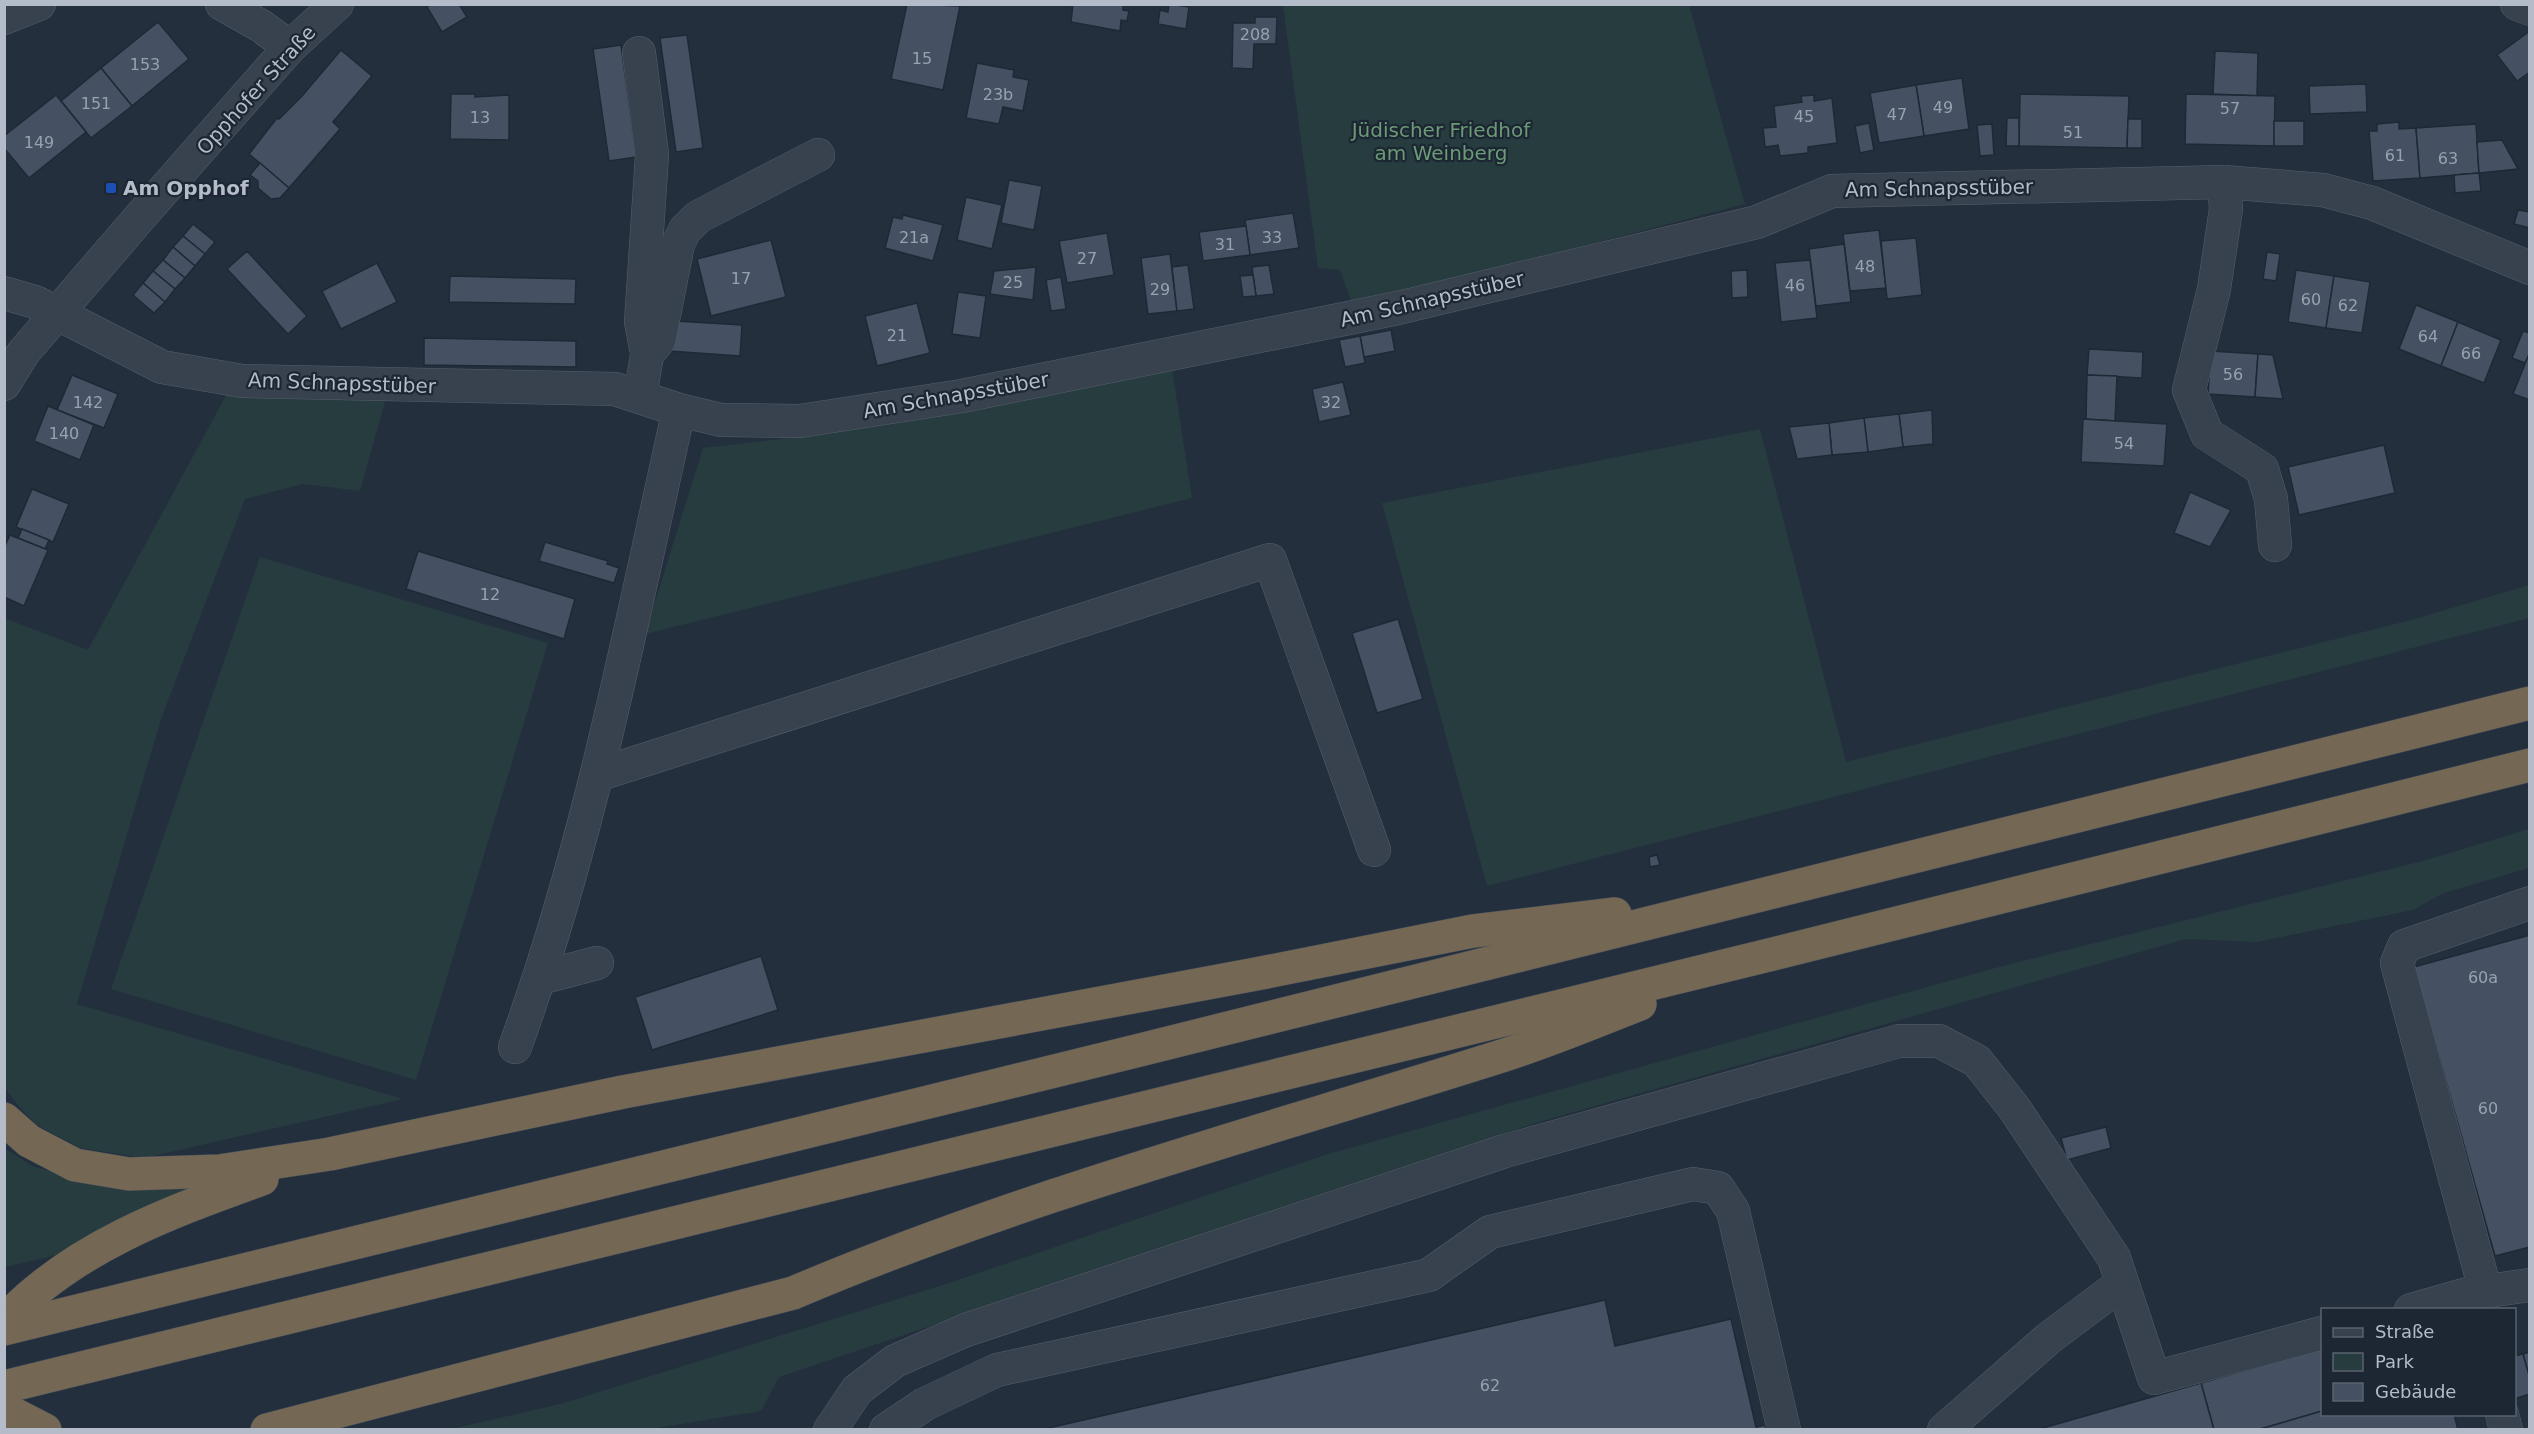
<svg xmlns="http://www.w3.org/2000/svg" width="2534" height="1434" font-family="'DejaVu Sans',sans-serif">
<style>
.green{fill:#263c3f}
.building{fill:#455162;stroke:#1f2835;stroke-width:1.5}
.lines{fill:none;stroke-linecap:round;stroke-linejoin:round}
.minor-casing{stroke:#565f6c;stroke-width:34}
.highway-casing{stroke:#434c59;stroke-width:34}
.minor{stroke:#38414e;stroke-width:33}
.highway{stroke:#746855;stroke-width:33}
.transit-dot{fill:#1a4fb4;stroke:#1d2633;stroke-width:2}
.labels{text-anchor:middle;stroke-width:4.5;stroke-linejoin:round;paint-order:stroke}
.number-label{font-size:16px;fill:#98a1af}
.street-label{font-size:20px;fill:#b4bcc9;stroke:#1d2633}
.park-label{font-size:20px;fill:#6b9a76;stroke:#1d2633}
.poi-label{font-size:20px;font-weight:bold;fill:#b4bcc9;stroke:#1d2633;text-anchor:start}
</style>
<rect width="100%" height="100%" fill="#242f3e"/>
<g class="green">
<path d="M 1283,5 L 1689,5 L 1745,204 L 1353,306 L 1340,270 L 1318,268 Z"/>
<path d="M 1172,369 L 1192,498 L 645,634 L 703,448 L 789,438 Z"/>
<path d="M 229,390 L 386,398 L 360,491 L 303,484 L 245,499 L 161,719 L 77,1004 L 403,1099 L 145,1158 L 80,1148 L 37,1125 L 21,1109 L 4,1087 L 4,618 L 88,650 Z"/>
<path d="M 1760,429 L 1846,762 L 2411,620 L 2529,585 L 2529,618 L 1487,886 L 1382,503 Z"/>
<path d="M 260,557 L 548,643 L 416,1080 L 111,989 Z"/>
<path d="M 2529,829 L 2529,868 L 2444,893 L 2413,910 L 2257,942 L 2186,939 L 1539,1122 L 779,1377 L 761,1411 L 651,1429 L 451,1429 L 564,1403 L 946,1284 L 1328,1154 L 1999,967 L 2423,861 Z"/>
<path d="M 4,1148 L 32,1166 L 98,1184 L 228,1179 L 61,1254 L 5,1267 Z"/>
</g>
<g class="building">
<path d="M 430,4 L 459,4 L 467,17 L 442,32 L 427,7 Z"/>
<path d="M 907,4 L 960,6 L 943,90 L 891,79 Z"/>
<path d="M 1073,4 L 1123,4 L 1123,10 L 1129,11 L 1127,21 L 1121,20 L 1120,31 L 1071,22 Z"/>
<path d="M 1169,4 L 1189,7 L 1186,29 L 1158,24 L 1160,10 L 1168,12 Z"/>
<path d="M 1255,17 L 1277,17 L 1276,44 L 1254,44 L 1253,69 L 1232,68 L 1233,23 L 1255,23 Z"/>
<path d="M 158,22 L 189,59 L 132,106 L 101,68 Z"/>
<path d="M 2530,31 L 2530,72 L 2517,81 L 2497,55 Z"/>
<path d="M 687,35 L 703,148 L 676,152 L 660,38 Z"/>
<path d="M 621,45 L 636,157 L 609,161 L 593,49 Z"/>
<path d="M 341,50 L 372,76 L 333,122 L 340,129 L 289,188 L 249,154 L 277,118 L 279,119 L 302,96 Z"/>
<path d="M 2215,51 L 2258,53 L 2257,96 L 2213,94 Z"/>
<path d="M 977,63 L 1014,70 L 1013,77 L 1029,80 L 1023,111 L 1003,107 L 999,124 L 966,118 Z"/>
<path d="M 101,68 L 132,106 L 91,138 L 61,101 Z"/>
<path d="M 1962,78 L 1969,129 L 1924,136 L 1916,85 Z"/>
<path d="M 2366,84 L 2367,112 L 2310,114 L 2309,86 Z"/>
<path d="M 1916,85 L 1924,136 L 1879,143 L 1870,93 Z"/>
<path d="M 451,94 L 475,94 L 475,97 L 509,95 L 509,140 L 450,139 Z"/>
<path d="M 2020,94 L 2129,96 L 2127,148 L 2019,146 Z"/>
<path d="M 2186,94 L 2275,96 L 2274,146 L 2185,144 Z"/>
<path d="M 56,95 L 86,132 L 29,178 L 4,148 L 4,136 Z"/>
<path d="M 1814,95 L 1814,101 L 1832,98 L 1837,143 L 1808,147 L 1808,153 L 1780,156 L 1778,145 L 1765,147 L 1763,128 L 1776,127 L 1774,106 L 1802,102 L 1801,96 Z"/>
<path d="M 2007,118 L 2019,118 L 2019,146 L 2006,146 Z"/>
<path d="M 2128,119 L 2142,119 L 2142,148 L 2127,148 Z"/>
<rect x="2274" y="121" width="30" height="25"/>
<path d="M 2399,122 L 2399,129 L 2416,128 L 2420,178 L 2373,181 L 2369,131 L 2377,131 L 2377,124 Z"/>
<path d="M 1869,123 L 1874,150 L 1860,153 L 1855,126 Z"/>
<path d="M 1992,124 L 1994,155 L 1980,156 L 1977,125 Z"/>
<path d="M 2476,124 L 2479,173 L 2420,178 L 2416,128 Z"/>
<path d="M 2502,140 L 2518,169 L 2479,173 L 2477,142 Z"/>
<path d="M 260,163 L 289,188 L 280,198 L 271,199 L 258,188 L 258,181 L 250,175 Z"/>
<path d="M 2479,173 L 2481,191 L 2455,193 L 2454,175 Z"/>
<path d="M 1009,180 L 1042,186 L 1034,230 L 1001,223 Z"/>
<path d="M 966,197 L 1002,205 L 992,249 L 957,240 Z"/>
<path d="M 2518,210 L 2530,212 L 2530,228 L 2514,224 Z"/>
<path d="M 1293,213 L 1299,248 L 1250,255 L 1245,220 Z"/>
<path d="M 903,215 L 943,225 L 933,261 L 885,248 L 893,217 L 902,219 Z"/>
<path d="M 193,224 L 215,242 L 205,254 L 183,236 Z"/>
<path d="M 1246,226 L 1250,255 L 1203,261 L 1199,232 Z"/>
<path d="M 1879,230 L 1886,288 L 1850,291 L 1843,234 Z"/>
<path d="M 1107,233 L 1114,275 L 1067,283 L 1059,241 Z"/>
<path d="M 183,236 L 205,254 L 195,266 L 173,247 Z"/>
<path d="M 1916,238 L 1922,295 L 1887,299 L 1881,241 Z"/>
<path d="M 771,240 L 786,297 L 711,316 L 697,259 Z"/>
<path d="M 1844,244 L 1851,302 L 1816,306 L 1809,249 Z"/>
<path d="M 173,247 L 195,266 L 185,278 L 163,260 Z"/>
<path d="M 247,251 L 307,316 L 288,334 L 227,269 Z"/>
<path d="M 2267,252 L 2280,254 L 2276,281 L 2263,279 Z"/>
<path d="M 1170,254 L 1177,311 L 1148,314 L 1141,258 Z"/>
<path d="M 163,260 L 185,278 L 175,289 L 153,271 Z"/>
<path d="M 1810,260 L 1817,318 L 1781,322 L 1775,263 Z"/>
<path d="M 377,263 L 397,302 L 341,329 L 322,291 Z"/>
<path d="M 1188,265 L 1194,309 L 1177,311 L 1172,267 Z"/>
<path d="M 1269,265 L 1274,294 L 1256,296 L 1252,267 Z"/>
<path d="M 1036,267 L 1033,300 L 990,294 L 994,271 Z"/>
<path d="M 1747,270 L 1748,297 L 1732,298 L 1731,271 Z"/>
<path d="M 2296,270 L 2334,276 L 2326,328 L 2288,322 Z"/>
<path d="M 153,271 L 175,289 L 165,302 L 143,283 Z"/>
<path d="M 1253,275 L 1256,296 L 1243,297 L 1240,276 Z"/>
<path d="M 450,276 L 576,279 L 575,304 L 449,302 Z"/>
<path d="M 2334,276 L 2370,282 L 2362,333 L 2326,328 Z"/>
<path d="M 1061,277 L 1066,309 L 1051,311 L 1046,280 Z"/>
<path d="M 143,283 L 165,302 L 154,313 L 133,295 Z"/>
<path d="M 958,292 L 986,296 L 980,338 L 952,334 Z"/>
<path d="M 917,303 L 930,353 L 877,366 L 865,316 Z"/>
<path d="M 2416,305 L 2458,322 L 2441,366 L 2399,349 Z"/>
<path d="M 675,321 L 742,325 L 740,356 L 669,351 Z"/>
<path d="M 2458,322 L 2501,340 L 2484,383 L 2441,366 Z"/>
<path d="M 1391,330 L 1395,351 L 1364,357 L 1360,336 Z"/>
<path d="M 2523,331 L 2530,333 L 2530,353 L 2525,363 L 2512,358 Z"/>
<path d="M 1360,336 L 1365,363 L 1345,367 L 1339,340 Z"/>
<path d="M 424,338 L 576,341 L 576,367 L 424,365 Z"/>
<path d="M 2089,349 L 2143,352 L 2142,378 L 2087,375 Z"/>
<path d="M 2211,351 L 2258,354 L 2255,397 L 2208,394 Z"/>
<path d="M 2258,354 L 2273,355 L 2283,399 L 2255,397 Z"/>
<path d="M 2529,354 L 2530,355 L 2530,400 L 2513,394 Z"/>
<path d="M 72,375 L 118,394 L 104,428 L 57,410 Z"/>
<path d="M 2087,375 L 2117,376 L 2115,421 L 2086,419 Z"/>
<path d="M 1343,382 L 1351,415 L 1319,422 L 1312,389 Z"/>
<path d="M 48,406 L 94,425 L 80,460 L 34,441 Z"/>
<path d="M 1932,410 L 1933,444 L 1903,447 L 1899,414 Z"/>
<path d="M 1899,414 L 1903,447 L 1868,452 L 1864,418 Z"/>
<path d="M 1864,418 L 1868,452 L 1832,455 L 1829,423 Z"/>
<path d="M 2083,419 L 2167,424 L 2164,466 L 2081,462 Z"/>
<path d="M 1829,423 L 1832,455 L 1797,459 L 1789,427 Z"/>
<path d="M 2384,445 L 2395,493 L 2299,515 L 2288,467 Z"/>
<path d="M 32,489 L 69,504 L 53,542 L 16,527 Z"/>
<path d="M 2190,492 L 2231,510 L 2210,547 L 2174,533 Z"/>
<path d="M 22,529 L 49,540 L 45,549 L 18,538 Z"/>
<path d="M 10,535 L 48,550 L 24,606 L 4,597 L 4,548 Z"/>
<path d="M 545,542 L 608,561 L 607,564 L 619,568 L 614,583 L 539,561 Z"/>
<path d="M 418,551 L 575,599 L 564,639 L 406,589 Z"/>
<path d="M 1398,619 L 1423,699 L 1377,713 L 1352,633 Z"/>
<path d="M 1657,855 L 1660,865 L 1650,867 L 1649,857 Z"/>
<path d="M 2530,935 L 2530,1247 L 2495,1256 L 2414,967 Z"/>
<path d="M 761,956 L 778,1010 L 652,1050 L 635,997 Z"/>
<path d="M 2106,1127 L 2111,1148 L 2067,1160 L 2061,1138 Z"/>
<path d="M 1605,1300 L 1615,1346 L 1731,1319 L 1756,1427 L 1765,1425 L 1766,1430 L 1040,1430 Z"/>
<path d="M 2322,1349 L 2322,1411 L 2257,1430 L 2214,1430 L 2201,1383 Z"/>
<path d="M 2530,1352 L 2530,1379 L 2523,1354 Z"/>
<path d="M 2523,1354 L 2530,1379 L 2530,1394 L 2514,1399 L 2514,1356 Z"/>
<path d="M 2201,1383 L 2214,1430 L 2036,1430 Z"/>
<path d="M 2322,1411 L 2322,1414 L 2454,1414 L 2458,1430 L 2257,1430 Z"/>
</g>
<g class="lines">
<g class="minor-casing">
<g id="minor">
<path d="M 222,4 L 261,26 L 290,47"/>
<path d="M 2517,4 L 2530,9"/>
<path d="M 4,18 L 39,4"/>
<path d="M 639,53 L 652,155 L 641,322 L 647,353"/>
<path d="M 2224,182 L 2226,209 L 2214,289 L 2189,390 L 2207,434 L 2262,469 L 2271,499 L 2275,545"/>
<path d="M 4,293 L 35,302 L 162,367 L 242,381 L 615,389 L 679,410 L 721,420 L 800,421 L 962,396 L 1398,308 L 1757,222 L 1832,191 L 2224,182 L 2323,190 L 2372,203 L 2530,268"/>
<path d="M 4,384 L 23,353 L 140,217 L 290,47 L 337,4"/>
<path d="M 640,397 L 647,355 L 659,340 L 678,244 L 685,230 L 698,217 L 818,155"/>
<path d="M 597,775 L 1270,560 L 1374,850"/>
<path d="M 540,978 L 597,963"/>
<path d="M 515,1047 C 590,841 631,623 679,410"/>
<path d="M 2486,1293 L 2397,963 L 2404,946 L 2530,903"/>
<path d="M 2411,1310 L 2467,1294 L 2530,1285"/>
<path d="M 2502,1414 L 2506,1430"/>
<path d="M 830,1430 L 857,1390 L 895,1361 L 966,1330 L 1505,1151 L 1899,1041 L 1939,1041 L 1977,1061 L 2014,1108 L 2114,1258 L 2154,1378 L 2322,1333"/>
<path d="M 886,1430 L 925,1404 L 997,1370 L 1429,1275 L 1490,1232 L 1693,1184 L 1718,1188 L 1733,1211 L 1784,1430"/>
<path d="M 1944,1430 L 2049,1338 L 2121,1284"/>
</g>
</g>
<g class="highway-casing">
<g id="highway">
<path d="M 4,1119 L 29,1141 L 75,1165 L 129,1174 L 219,1171 L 330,1154 L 623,1092 L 1256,974 L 1473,931 L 1615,914"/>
<path d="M 4,1321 C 73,1247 170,1212 262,1179"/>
<path d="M 4,1329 L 1140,1050 L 2530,703"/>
<path d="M 4,1387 L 1777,953 L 2530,765"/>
<path d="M 4,1409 L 45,1430"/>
<path d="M 267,1430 L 793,1293 C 1019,1197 1258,1133 1492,1059 C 1542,1044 1591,1023 1640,1004"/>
</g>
</g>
<use href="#minor" class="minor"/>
<use href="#highway" class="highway"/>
</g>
<rect class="transit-dot" x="105" y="182" width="12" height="12" rx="3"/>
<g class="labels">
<g class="number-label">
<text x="1255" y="40">208</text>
<text x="922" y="64">15</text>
<text x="145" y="70">153</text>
<text x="998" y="100">23b</text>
<text x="96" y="109">151</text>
<text x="1943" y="113">49</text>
<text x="2230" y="114">57</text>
<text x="1897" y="120">47</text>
<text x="1804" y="122">45</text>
<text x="480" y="123">13</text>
<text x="2073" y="138">51</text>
<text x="39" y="148">149</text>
<text x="2395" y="161">61</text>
<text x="2448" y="164">63</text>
<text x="914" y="243">21a</text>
<text x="1272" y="243">33</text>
<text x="1225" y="250">31</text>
<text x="1087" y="264">27</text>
<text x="1865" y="272">48</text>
<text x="741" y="284">17</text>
<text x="1013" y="288">25</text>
<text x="1795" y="291">46</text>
<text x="1160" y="295">29</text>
<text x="2311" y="305">60</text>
<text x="2348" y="311">62</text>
<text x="897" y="341">21</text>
<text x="2428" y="342">64</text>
<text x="2471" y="359">66</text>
<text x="2233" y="380">56</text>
<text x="88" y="408">142</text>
<text x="1331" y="408">32</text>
<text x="64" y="439">140</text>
<text x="2124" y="449">54</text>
<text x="490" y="600">12</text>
<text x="2483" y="983">60a</text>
<text x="2488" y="1114">60</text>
<text x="1490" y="1391">62</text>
</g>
<g class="street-label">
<text transform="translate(256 90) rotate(-48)" y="7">Opphofer Straße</text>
<text transform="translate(1939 188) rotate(-1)" y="7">Am Schnapsstüber</text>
<text transform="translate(1432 299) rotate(-13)" y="7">Am Schnapsstüber</text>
<text transform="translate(342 383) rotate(2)" y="7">Am Schnapsstüber</text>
<text transform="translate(956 395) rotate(-10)" y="7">Am Schnapsstüber</text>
</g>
<g class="park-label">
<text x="1441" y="137">Jüdischer Friedhof<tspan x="1441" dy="23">am Weinberg</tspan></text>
</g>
<g class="poi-label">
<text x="123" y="195">Am Opphof</text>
</g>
</g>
<rect width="2534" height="1434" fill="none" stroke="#b4bcc9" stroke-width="12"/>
<rect x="2321" y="1308" width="195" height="108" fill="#1d2633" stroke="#59626f" stroke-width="1.5"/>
<rect x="2333" y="1328" width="30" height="9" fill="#38414e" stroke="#59626f" stroke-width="1.5"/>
<text x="2375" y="1338" font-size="18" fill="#b4bcc9">Straße</text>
<rect x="2333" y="1353" width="30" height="18" fill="#263c3f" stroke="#59626f" stroke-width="1.5"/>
<text x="2375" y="1368" font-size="18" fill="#b4bcc9">Park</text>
<rect x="2333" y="1383" width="30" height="18" fill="#455162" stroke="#59626f" stroke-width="1.5"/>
<text x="2375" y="1398" font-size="18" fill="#b4bcc9">Gebäude</text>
</svg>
